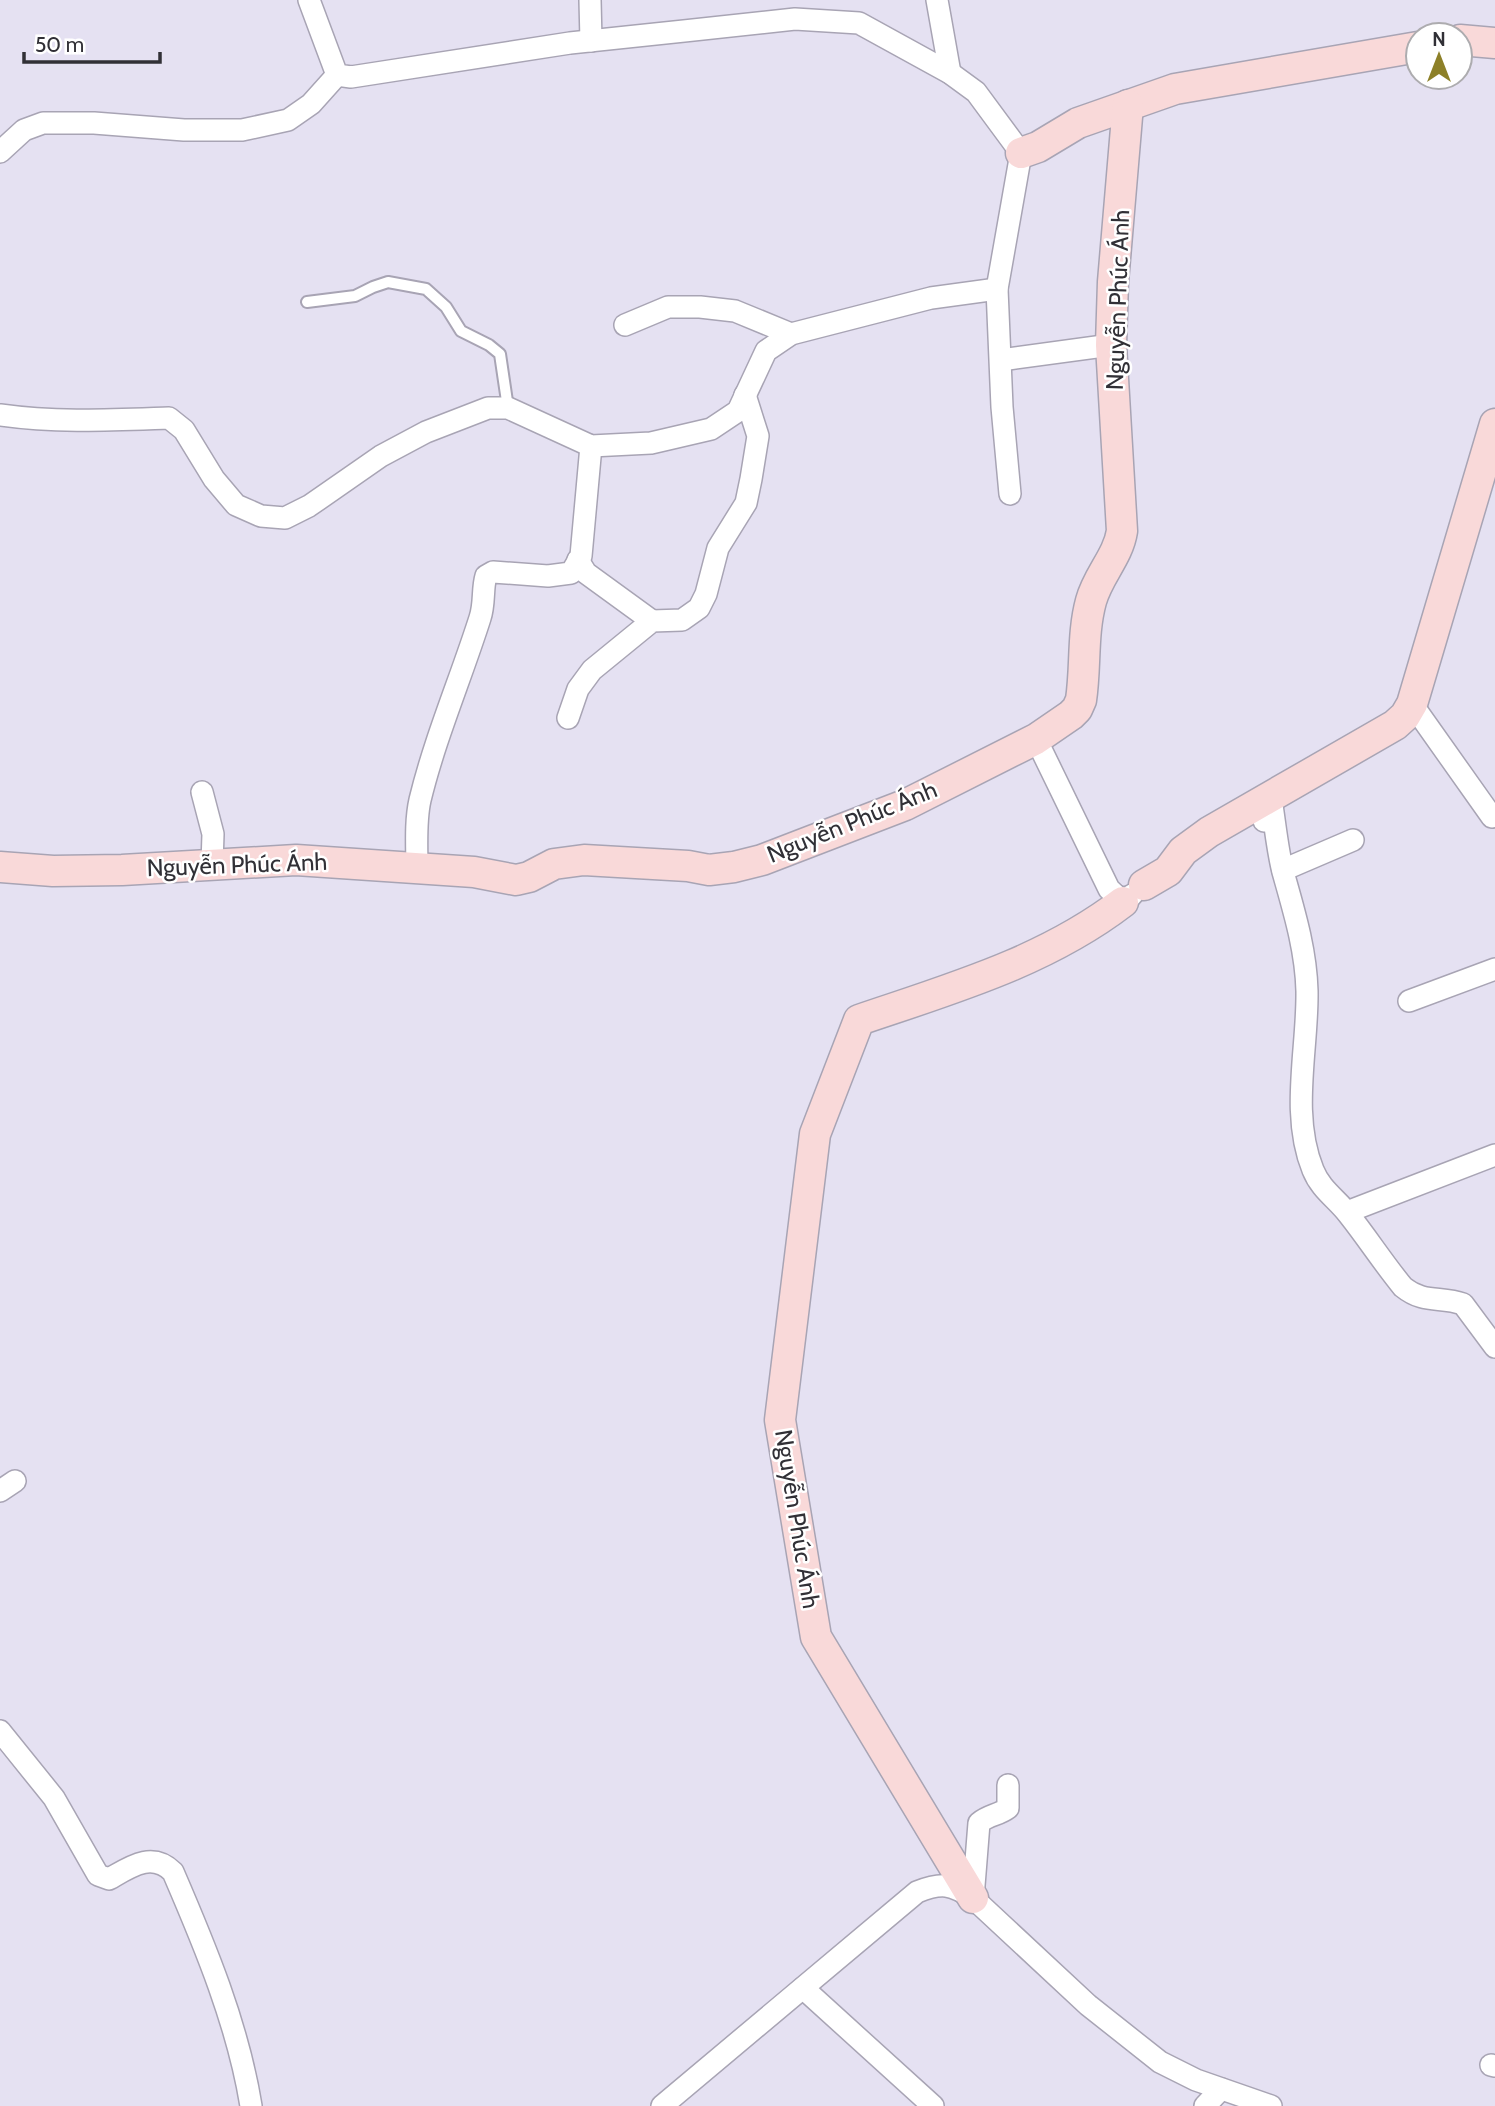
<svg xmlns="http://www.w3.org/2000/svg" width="1495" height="2106" font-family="Cabin,sans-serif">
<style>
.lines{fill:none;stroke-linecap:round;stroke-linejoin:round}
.lane-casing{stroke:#a8a4b4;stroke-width:14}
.street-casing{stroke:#a8a4b4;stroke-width:24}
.secondary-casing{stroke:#a8a4b4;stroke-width:33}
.lane{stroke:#fff;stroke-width:10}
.street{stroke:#fff;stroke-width:21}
.secondary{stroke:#f9d9d9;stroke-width:30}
.labels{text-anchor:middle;stroke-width:5;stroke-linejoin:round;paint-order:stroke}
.street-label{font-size:24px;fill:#313036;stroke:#fff}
</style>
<rect width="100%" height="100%" fill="#e5e1f2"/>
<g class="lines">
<g class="lane-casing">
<path id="lane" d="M 307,302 L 355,296 L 373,287 L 388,282 L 426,289 L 446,307 L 461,331 L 489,345 L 500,354 L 508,408"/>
</g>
<g class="street-casing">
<g id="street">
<path d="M 309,0 L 337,75 L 351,77 L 570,43 L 684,31 L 795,19 L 859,23 L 950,73 L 976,92 L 1021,153 L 997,289 L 1002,407 L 1010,494"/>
<path d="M 590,0 L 591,41"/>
<path d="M 937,0 L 950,73"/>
<path d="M 0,152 L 24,130 L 43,123 L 94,123 L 184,130 L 242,130 L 288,120 L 311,104 L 337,75"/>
<path d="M 625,325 L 668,307 L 700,307 L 735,311 L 791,334"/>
<path d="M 1001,360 L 1111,345"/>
<path d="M 0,415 C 56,423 112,420 169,418 L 184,430 L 214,479 L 236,505 L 261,516 L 285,518 L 309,506 L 381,456 L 426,432 L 488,408 L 508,408 L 591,446 L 651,443 L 711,429 L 738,411 L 766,351 L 791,334 L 931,298 L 997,289"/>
<path d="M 578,560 L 586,573 L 652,621"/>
<path d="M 1412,704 L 1492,817"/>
<path d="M 568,718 L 578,689 L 592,670 L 652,621 L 682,620 L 699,608 L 706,594 L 718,548 L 746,503 L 751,479 L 758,436 L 745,395"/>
<path d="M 1036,739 L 1109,889 L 1123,902 L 1132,895"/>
<path d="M 202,792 L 213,834 L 212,864"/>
<path d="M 1271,799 C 1264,805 1262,812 1264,821 L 1271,799 C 1275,823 1277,848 1283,872 C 1294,911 1306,950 1307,991 C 1308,1049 1290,1114 1313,1170 C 1321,1190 1337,1199 1349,1215 C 1368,1239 1384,1264 1403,1287 C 1424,1304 1440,1296 1463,1304 L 1495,1347"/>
<path d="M 417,870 C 417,848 415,822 420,800 C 435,738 461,678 480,618 C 485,603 482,589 486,576 L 493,572 L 548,576 L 571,573 L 581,556 L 591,446"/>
<path d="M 1283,870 L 1353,840"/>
<path d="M 1409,1001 L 1495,969"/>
<path d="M 1347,1212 L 1495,1155"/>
<path d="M 0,1491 L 15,1481"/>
<path d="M 0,1731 L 54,1798 L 98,1875 L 109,1879 C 130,1867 152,1851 173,1872 C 205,1946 238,2025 251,2106"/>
<path d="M 973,1898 L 979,1823 C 988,1815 999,1815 1008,1808 L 1008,1785"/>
<path d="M 803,1988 L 933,2106"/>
<path d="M 1491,2065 L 1495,2066"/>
<path d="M 662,2106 L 917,1892 C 942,1882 951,1884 973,1898 L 1088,2005 L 1160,2062 L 1196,2080 L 1271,2106"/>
<path d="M 1205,2106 L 1221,2089"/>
</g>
</g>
<g class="secondary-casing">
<g id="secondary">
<path d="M 1460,40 L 1495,43"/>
<path d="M 1021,153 L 1038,147 L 1078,123 L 1175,89 L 1418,47"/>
<path d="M 0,867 L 53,871 L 122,870 L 296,860 L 474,872 L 516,880 L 529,877 L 554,864 L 584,860 L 688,866 L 709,870 L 734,867 L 762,860 L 905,805 L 1036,739 L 1071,715 L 1077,709 L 1081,700 C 1086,667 1082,634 1091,601 C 1098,575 1118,557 1122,531 L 1111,345 L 1113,282 L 1128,105"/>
<path d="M 1144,885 L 1168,871 L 1183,851 L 1209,832 L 1395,725 L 1405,716 L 1412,704 L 1495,424"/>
<path d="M 973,1898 L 816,1637 L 780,1420 L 815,1134 L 859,1020 C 950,989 1045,962 1123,902"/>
</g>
</g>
<use href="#lane" class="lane"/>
<use href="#street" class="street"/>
<use href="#secondary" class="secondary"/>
</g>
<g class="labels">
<g class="street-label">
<text transform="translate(1118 300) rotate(-88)" y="8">Nguyễn Phúc Ánh</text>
<text transform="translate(852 822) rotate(-22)" y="8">Nguyễn Phúc Ánh</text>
<text transform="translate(237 865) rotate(-2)" y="8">Nguyễn Phúc Ánh</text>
<text transform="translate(797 1519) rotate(81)" y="8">Nguyễn Phúc Ánh</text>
</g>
</g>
<g transform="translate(1439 56)"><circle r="33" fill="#ffffff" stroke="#adacaf" stroke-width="2"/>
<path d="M0-5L12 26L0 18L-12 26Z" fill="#8d8028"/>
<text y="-10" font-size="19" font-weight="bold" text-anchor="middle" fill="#313036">N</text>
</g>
<path d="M24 52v10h136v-10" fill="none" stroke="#313036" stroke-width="3.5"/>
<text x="35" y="52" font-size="21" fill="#313036" stroke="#ffffff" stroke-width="5" paint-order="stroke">50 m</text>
</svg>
